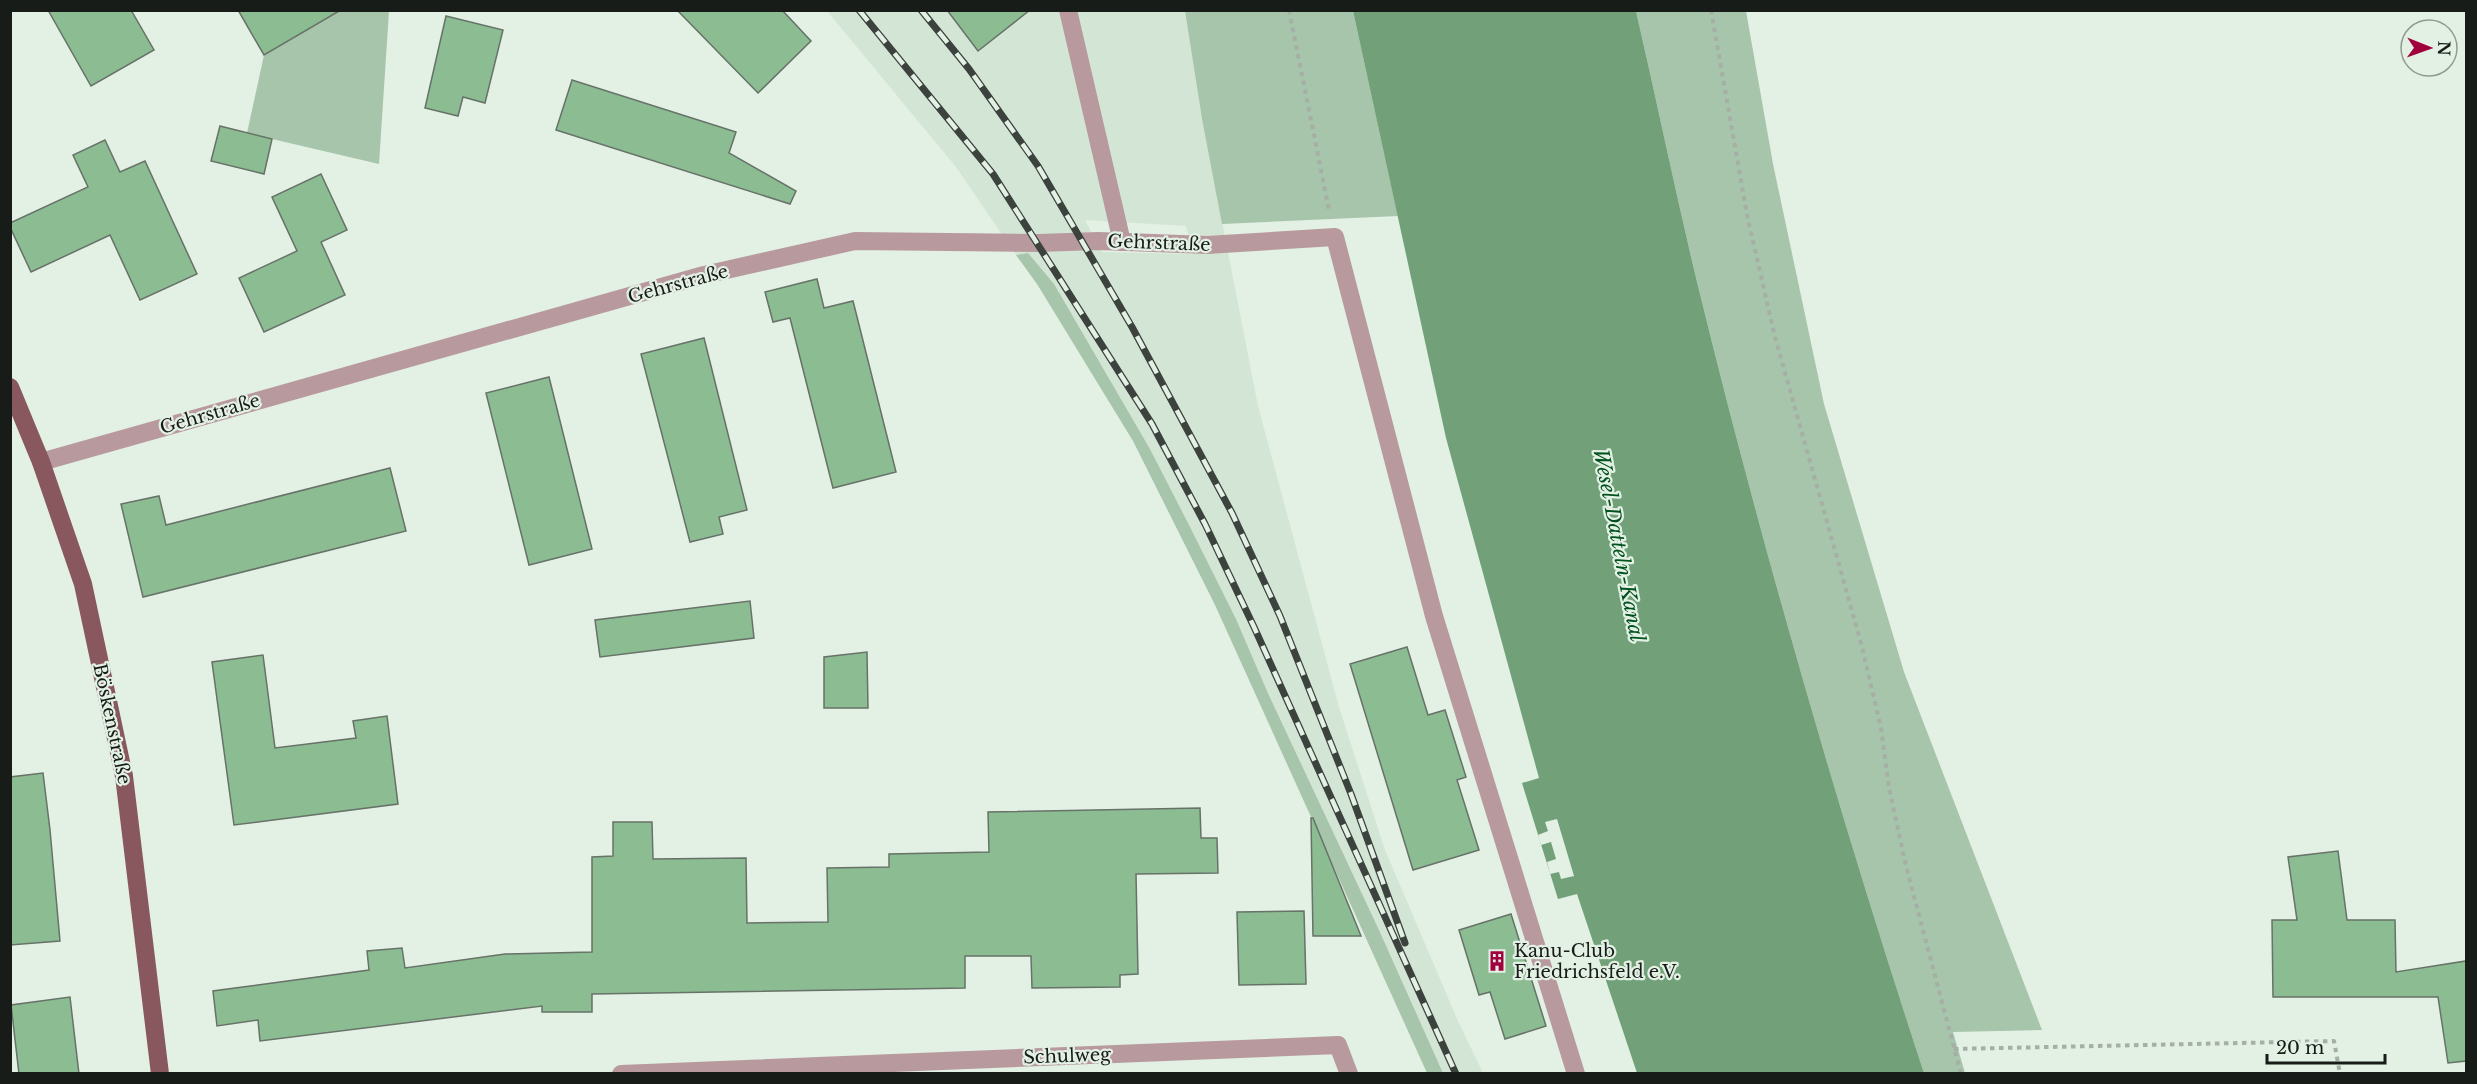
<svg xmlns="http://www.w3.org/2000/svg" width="2477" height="1084" font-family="'Libre Baskerville',serif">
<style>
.built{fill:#d3e6d5;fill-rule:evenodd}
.green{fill:#a7c5aa}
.water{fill:#72a179}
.pier{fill:#e3f0e4}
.building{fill:#8cbc92;stroke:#677268;stroke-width:1.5}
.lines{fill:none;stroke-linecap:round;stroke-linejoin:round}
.path{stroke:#a5afa6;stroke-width:4;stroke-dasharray:4.5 4.5;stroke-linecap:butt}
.minor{stroke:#b89a9e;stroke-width:18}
.major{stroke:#89575e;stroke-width:18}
.rail-casing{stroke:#3c423d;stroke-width:7}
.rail{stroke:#e3f0e4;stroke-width:4.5;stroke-dasharray:14;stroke-linecap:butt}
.labels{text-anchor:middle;stroke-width:4.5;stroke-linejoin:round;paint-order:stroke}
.street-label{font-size:18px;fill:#181c18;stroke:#e3f0e4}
.poi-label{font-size:18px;fill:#181c18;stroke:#e3f0e4;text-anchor:start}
.water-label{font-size:20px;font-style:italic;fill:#00511d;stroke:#e3f0e4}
</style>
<rect width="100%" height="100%" fill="#e3f0e4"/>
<path class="built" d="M 827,11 L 1185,11 L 1202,119 L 1258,406 L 1339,707 L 1385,850 L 1458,1021 L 1483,1073 L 1443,1073 L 1379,930 L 1267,691 L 1236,619 L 1150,449 L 1083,335 L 1028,253 L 1016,255 L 956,167 ZM 1085,220 L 1186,226 L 1193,254 L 1102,252 Z"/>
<g class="green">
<path d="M 333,11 L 389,11 L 379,164 L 247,133 L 264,55 L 335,14 Z"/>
<path d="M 1185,11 L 1353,11 L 1398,216 L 1222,224 L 1202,119 Z"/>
<path d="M 1636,11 L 1746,11 L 1773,164 L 1824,404 L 1904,672 L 2042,1030 L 1953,1032 L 1965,1073 L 1924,1073 C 1839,814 1763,551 1698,286 C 1676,195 1657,102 1636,11 Z"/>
<path d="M 1028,253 L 1054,284 L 1150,449 L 1189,525 L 1236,619 L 1267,691 L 1379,930 L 1443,1073 L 1427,1073 L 1215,605 L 1133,441 L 1037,284 L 1016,255 Z"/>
</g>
<path class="water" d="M 1353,11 L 1636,11 C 1657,102 1676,195 1698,286 C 1763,551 1839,814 1924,1073 L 1637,1073 L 1577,894 L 1558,899 L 1522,783 L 1539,778 L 1446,438 Z"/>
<path class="pier" d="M 1557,819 L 1574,876 L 1561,879 L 1559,872 L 1550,874 L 1547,862 L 1556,859 L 1551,842 L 1541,845 L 1538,835 L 1548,831 L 1545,822 Z"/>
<g class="building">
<path d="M 48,10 L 131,10 L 154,50 L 91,86 Z"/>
<path d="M 238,10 L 341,10 L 264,55 Z"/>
<path d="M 677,10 L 782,10 L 811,41 L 758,93 Z"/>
<path d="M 947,10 L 1030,10 L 978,51 Z"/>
<path d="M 446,16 L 503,30 L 485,103 L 463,97 L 458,116 L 425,108 Z"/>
<path d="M 572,80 L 736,132 L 729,153 L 796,191 L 790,204 L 556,130 Z"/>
<path d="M 220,126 L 272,139 L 264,174 L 211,161 Z"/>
<path d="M 105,140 L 120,172 L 145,161 L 197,274 L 140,300 L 110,235 L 31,272 L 10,227 L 10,223 L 88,187 L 73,155 Z"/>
<path d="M 321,174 L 347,230 L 321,242 L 345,295 L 264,332 L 239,278 L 297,251 L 272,197 Z"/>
<path d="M 817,279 L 824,308 L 853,301 L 896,472 L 833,488 L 790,318 L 773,322 L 765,292 Z"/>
<path d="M 704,338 L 747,510 L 719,517 L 723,534 L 690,542 L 641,354 Z"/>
<path d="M 549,377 L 592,549 L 529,565 L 486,393 Z"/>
<path d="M 390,468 L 406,531 L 143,597 L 121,504 L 159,496 L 166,525 Z"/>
<path d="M 750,601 L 754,638 L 600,657 L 595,620 Z"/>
<path d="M 1407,647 L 1428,715 L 1445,710 L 1466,777 L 1457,780 L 1479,850 L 1413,870 L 1350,664 Z"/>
<path d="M 867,652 L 868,708 L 824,708 L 824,657 Z"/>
<path d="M 263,655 L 275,748 L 356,738 L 353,721 L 387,716 L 398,804 L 234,825 L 212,662 Z"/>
<path d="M 43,773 L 50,830 L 60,941 L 10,945 L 10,777 Z"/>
<path d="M 1200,808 L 1201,838 L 1217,838 L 1218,873 L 1136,874 L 1138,974 L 1120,975 L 1120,987 L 1032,988 L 1031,956 L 965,956 L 965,988 L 592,994 L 592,1012 L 542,1012 L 542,1006 L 260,1041 L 258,1020 L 217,1026 L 213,991 L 369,970 L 367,951 L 402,948 L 405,968 L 505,954 L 592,952 L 592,857 L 613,856 L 613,822 L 652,822 L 653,859 L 746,858 L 747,923 L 828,922 L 827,868 L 889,867 L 889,854 L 989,852 L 988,812 Z"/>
<path d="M 1311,818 L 1313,818 L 1361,936 L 1313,936 Z"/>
<path d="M 2338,851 L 2347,920 L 2395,920 L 2396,972 L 2466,961 L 2466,1061 L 2448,1063 L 2438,997 L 2273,997 L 2272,920 L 2297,920 L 2288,857 Z"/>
<path d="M 1304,911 L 1306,984 L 1239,985 L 1237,912 Z"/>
<path d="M 1511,914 L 1546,1026 L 1505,1039 L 1490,992 L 1479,995 L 1459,930 Z"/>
<path d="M 70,997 L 79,1074 L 19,1074 L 11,1005 Z"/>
</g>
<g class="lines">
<g class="path">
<path d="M 1289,10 L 1329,210"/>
<path d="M 1711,10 L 1747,215 L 1775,337 L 1861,643 L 1881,728 L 1889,788 L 1906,866 L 1961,1074"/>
<path d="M 1954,1049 L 2334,1041 L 2340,1074"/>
</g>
<g class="minor">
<path d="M 1068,10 L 1122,242"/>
<path d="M 41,462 L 704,275 L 855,241 L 1038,243 L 1099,241 L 1207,245 L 1335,237 L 1434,616 L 1576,1074"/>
<path d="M 621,1074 L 1338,1045 L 1349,1074"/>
</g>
<path class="major" d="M 10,387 L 41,462 L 83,584 L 124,776 L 160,1074"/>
<g class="rail-casing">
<g id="rail">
<path d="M 859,10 L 993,174 L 1152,424 L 1205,524 L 1254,627 L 1456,1074"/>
<path d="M 921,10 L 969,69 L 1038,166 L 1132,327 L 1232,513 L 1280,616 L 1351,794 L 1405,943"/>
</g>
</g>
<use href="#rail" class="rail"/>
</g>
<defs>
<g id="building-bare" transform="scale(1.62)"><path d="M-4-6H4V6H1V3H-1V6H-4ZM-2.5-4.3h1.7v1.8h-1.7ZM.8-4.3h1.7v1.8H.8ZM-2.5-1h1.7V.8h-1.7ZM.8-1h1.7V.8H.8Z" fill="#a1023d" stroke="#e3f0e4" stroke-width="2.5" paint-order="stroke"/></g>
</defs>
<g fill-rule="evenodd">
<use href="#building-bare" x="1497" y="961"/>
</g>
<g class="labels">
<g class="street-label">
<text transform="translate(1159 243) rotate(2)" y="6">Gehrstraße</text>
<text transform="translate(678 284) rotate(-15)" y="6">Gehrstraße</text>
<text transform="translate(210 414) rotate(-16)" y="6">Gehrstraße</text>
<text transform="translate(112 724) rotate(78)" y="6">Böskenstraße</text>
<text transform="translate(1067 1056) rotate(-2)" y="6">Schulweg</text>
</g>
<g class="poi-label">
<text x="1514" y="957">Kanu-Club<tspan x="1514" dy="21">Friedrichsfeld e.V.</tspan></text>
</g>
<g class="water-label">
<text transform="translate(1619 545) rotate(79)" y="7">Wesel-Datteln-Kanal</text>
</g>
</g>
<rect width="2477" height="1084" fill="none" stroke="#181c18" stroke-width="24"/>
<g transform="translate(2429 48) rotate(91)"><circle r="28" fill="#e3f0e4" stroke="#929b92" stroke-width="1.5"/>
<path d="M0-4.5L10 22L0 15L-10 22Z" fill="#a1023d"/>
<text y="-9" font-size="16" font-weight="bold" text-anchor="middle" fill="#181c18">N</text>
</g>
<path d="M2267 1054v9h118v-9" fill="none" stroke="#181c18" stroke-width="3"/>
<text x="2276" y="1054" font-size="18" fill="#181c18" stroke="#e3f0e4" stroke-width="4.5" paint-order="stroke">20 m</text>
</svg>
